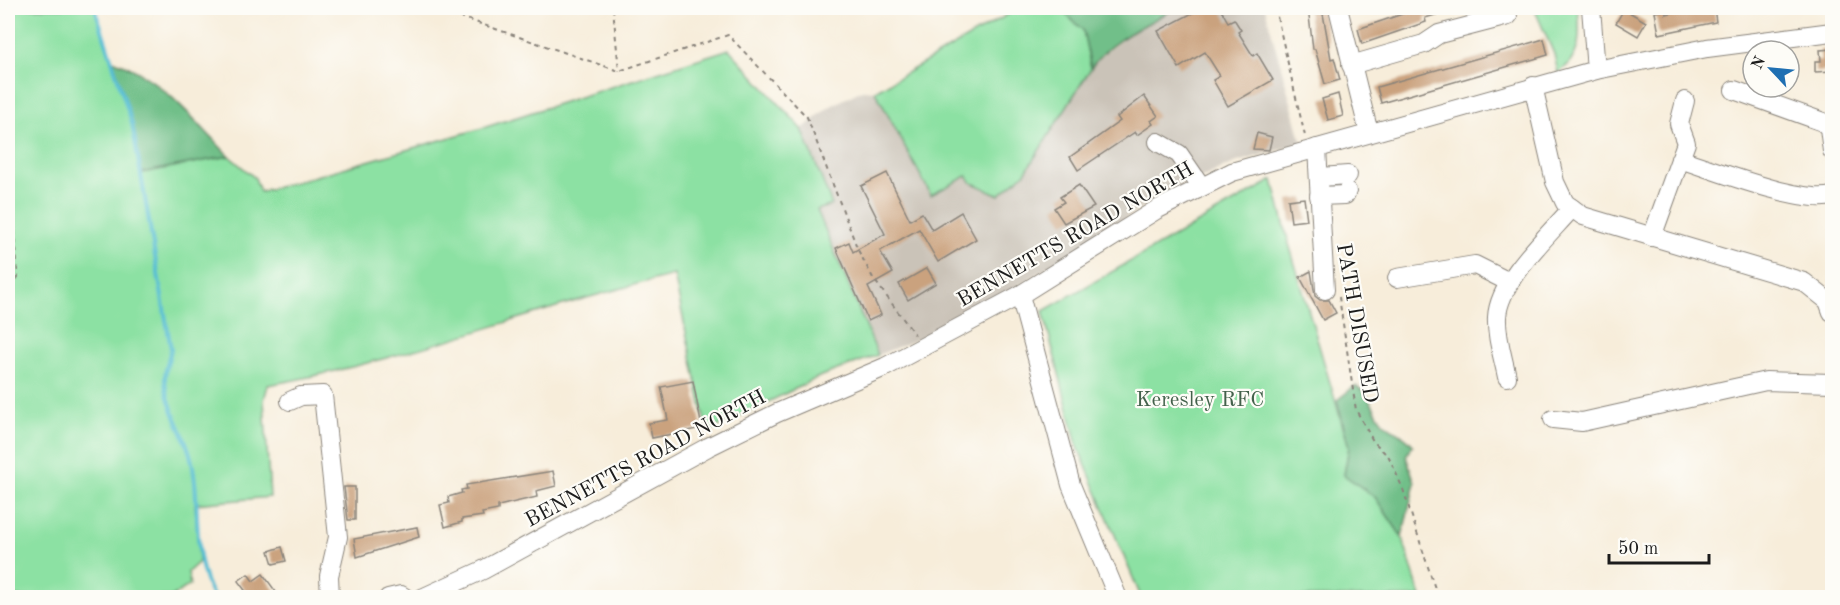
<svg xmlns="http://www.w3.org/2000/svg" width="1840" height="605" font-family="'Old Standard TT',serif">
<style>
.industrial{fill:#cac3b8}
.green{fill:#8ce1a3;stroke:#547e60;stroke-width:1.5}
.forest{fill:#71bf89;stroke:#466e52;stroke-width:1.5}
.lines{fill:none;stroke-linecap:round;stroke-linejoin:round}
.stream{stroke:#57bed5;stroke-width:4}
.building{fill:#caa27e}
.minor-casing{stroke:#8a847b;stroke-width:20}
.path{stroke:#8a847b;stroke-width:2;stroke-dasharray:4.5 4.5;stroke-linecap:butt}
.minor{stroke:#fff;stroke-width:18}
.labels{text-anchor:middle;stroke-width:4.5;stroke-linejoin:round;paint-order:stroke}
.street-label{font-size:21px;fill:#1c1c1c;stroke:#fdfcf7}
.park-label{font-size:21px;fill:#43614b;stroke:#fdfcf7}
</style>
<rect width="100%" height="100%" fill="#fdfcf7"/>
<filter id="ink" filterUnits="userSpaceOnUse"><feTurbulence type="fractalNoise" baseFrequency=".0167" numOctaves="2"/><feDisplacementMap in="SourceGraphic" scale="12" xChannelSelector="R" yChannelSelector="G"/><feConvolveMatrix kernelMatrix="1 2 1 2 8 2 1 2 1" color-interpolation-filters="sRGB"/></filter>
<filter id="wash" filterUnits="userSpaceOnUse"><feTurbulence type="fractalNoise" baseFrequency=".008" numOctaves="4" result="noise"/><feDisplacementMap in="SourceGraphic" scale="24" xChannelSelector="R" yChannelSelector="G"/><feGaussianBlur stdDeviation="1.35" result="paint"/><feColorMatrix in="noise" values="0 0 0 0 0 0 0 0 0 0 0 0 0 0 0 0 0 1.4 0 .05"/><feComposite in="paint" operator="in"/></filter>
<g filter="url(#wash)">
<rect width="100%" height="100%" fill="#f7edda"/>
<path class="industrial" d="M 1112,8 L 1265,8 L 1302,143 L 1234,163 L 1159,197 L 979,310 L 925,336 L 878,355 L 817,209 L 832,205 L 802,129 L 829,107 L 862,90 L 875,91 L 931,195 L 967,176 L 972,183 L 999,195 L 1097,59 L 1123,39 Z"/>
<g class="green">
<path d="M 8,8 L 95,8 L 132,123 L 141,173 L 229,156 L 255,178 L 260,192 L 486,127 L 729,49 L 802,129 L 832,205 L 817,210 L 878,355 L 821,376 L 707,432 L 674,275 C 537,307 407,361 268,385 L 264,400 L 270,497 L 195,504 L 199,562 L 188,572 L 190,585 L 171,597 L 8,597 Z"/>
<path d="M 1019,8 L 1063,8 L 1063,12 L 1083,30 L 1091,68 L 1025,173 L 999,195 L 972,183 L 967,176 L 931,195 L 875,91 Z"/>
<path d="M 1534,8 L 1578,8 C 1580,33 1583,57 1558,73 L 1554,54 Z"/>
<path d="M 1273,180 L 1289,244 L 1349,447 L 1344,475 L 1375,497 L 1402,537 L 1421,597 L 1141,597 L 1077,445 L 1043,311 Z"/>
</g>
<g class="forest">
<path d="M 1063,8 L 1176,8 C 1148,24 1109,40 1091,68 L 1083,30 L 1063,12 Z"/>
<path d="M 113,60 C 161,77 194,120 229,156 L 141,173 L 132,123 Z"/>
<path d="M 1355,386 C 1371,392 1372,410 1383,422 C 1393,432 1404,433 1413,445 L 1406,456 L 1415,483 L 1402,537 L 1375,497 L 1344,475 L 1349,447 L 1337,400 Z"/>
</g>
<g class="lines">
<path class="stream" d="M 95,8 L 132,123 L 171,349 C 169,359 164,371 165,381 C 167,406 183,430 190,454 C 203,501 189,556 214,598"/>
</g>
<g id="blocks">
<g class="building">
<path d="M 1202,8 L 1220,8 L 1228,22 L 1234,19 L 1241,30 L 1238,32 L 1253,56 L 1257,53 L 1273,80 L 1228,106 L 1213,80 L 1220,76 L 1205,52 L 1179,68 L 1158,31 Z"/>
<path d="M 1308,8 L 1322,8 L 1331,59 L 1334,58 L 1340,80 L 1325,84 L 1315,49 L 1313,49 Z"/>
<path d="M 1420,8 L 1451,8 L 1452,10 L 1425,18 L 1426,22 L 1362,44 L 1358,29 Z"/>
<path d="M 1692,8 L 1714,8 L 1716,22 L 1659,34 L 1655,12 L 1665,10 L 1666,14 Z"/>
<path d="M 1624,9 L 1646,22 L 1638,36 L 1616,23 Z"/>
<path d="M 1544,39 L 1548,55 L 1381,103 L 1377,87 Z"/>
<path d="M 1833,49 L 1833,71 L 1815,72 L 1815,61 L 1821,61 L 1820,50 Z"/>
<path d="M 1338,94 L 1343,116 L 1328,120 L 1322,99 Z"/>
<path d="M 1144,96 L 1158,116 L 1151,121 L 1153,124 L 1137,135 L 1135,132 L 1078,170 L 1070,157 L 1120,121 L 1117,117 Z"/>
<path d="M 1257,133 L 1272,137 L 1269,150 L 1253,149 Z"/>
<path d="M 887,173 L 910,220 L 922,213 L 932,230 L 961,212 L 976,239 L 938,262 L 919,229 L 880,251 L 893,273 L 868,287 L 881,315 L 868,321 L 836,248 L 849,242 L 853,252 L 885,234 L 861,186 Z"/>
<path d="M 1079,185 L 1094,207 L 1064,223 L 1054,208 L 1064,202 L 1060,197 Z"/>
<path d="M 1304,198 L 1307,220 L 1291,222 L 1288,200 Z"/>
<path d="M 927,268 L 936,283 L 908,300 L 899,284 Z"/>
<path d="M 1311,271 L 1315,296 L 1320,300 L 1329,300 L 1336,313 L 1323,320 L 1300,277 Z"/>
<path d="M 693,381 L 702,428 L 652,438 L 649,423 L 668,420 L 661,387 Z"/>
<path d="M 553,471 L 556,486 L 536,491 L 537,497 L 498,506 L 498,510 L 482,513 L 483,516 L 462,519 L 462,522 L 445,527 L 440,505 L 449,503 L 448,497 L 462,493 L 461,490 L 467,489 L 466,485 Z"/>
<path d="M 344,487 L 355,487 L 355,520 L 348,520 Z"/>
<path d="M 417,527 L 419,537 L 357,557 L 354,539 Z"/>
<path d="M 282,547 L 286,561 L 273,564 L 269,551 Z"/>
<path d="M 248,574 L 253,581 L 263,574 L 276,592 L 267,597 L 250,597 L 238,581 Z"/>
</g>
</g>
</g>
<g filter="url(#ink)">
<use href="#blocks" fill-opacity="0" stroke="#8a847b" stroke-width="1.5"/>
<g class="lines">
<g class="minor-casing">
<g id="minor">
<path d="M 1338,8 L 1369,133"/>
<path d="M 1591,8 L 1596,70"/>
<path d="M 1351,65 L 1424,44 L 1439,34 L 1508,16"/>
<path d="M 1533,86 L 1555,182 L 1565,203 L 1583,216 L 1804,282 L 1828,301 L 1832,312"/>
<path d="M 1734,90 L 1823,122 L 1829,128 L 1832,151"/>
<path d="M 1158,142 L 1179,154 L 1201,186"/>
<path d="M 1317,148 L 1325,290"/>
<path d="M 1680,159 C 1714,170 1801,204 1832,196"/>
<path d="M 1321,177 L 1348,175"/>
<path d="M 1319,196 L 1345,195 L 1347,191"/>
<path d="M 1652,237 L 1686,143 L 1679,124 L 1685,101"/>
<path d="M 1397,278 L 1475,265 L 1509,282"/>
<path d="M 1020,295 L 1071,485 L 1118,598"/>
<path d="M 1507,377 C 1503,357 1496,337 1497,317 C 1499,280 1548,236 1572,208"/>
<path d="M 290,401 L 301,396 L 323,395 L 338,537 L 329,576 L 330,598"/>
<path d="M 1553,419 L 1582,422 L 1766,381 L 1832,383"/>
<path d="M 388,598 L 401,595 L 406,598"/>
<path d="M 422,598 L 483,570 L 708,447 L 777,413 L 885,367 L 1020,295 L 1156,210 L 1232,172 L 1596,70 L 1707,48 L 1832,32"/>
</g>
</g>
<g class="path">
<path d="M 434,8 L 619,71 L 728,35 L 807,117 L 858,250 L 873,278 L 915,335"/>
<path d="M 613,8 L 619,71"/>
<path d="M 1275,8 L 1305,136"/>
<path d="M 8,159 L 12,184 L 18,277 L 8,293"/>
<path d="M 1339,297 L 1356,410 L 1373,441 L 1389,457 L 1403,489 L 1438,598"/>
</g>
<use href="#minor" class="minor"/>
</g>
</g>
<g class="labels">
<g class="street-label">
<text transform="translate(1075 234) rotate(-30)" y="7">BENNETTS ROAD NORTH</text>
<text transform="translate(1358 323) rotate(80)" y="7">PATH DISUSED</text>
<text transform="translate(645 458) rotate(-28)" y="7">BENNETTS ROAD NORTH</text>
</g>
<g class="park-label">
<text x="1200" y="406">Keresley RFC</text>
</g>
</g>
<rect width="1840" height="605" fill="none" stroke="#fdfcf7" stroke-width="30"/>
<g transform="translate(1771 69) rotate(296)"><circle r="28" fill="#fdfcf7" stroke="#a3a29f" stroke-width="1.5"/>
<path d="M0-4.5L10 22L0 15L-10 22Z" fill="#1f6fb2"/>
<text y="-9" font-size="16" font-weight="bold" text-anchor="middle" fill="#1c1c1c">N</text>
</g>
<path d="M1609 554v9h100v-9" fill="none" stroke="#1c1c1c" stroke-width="3"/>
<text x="1618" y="554" font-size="18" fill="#1c1c1c" stroke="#fdfcf7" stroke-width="4.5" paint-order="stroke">50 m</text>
</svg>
